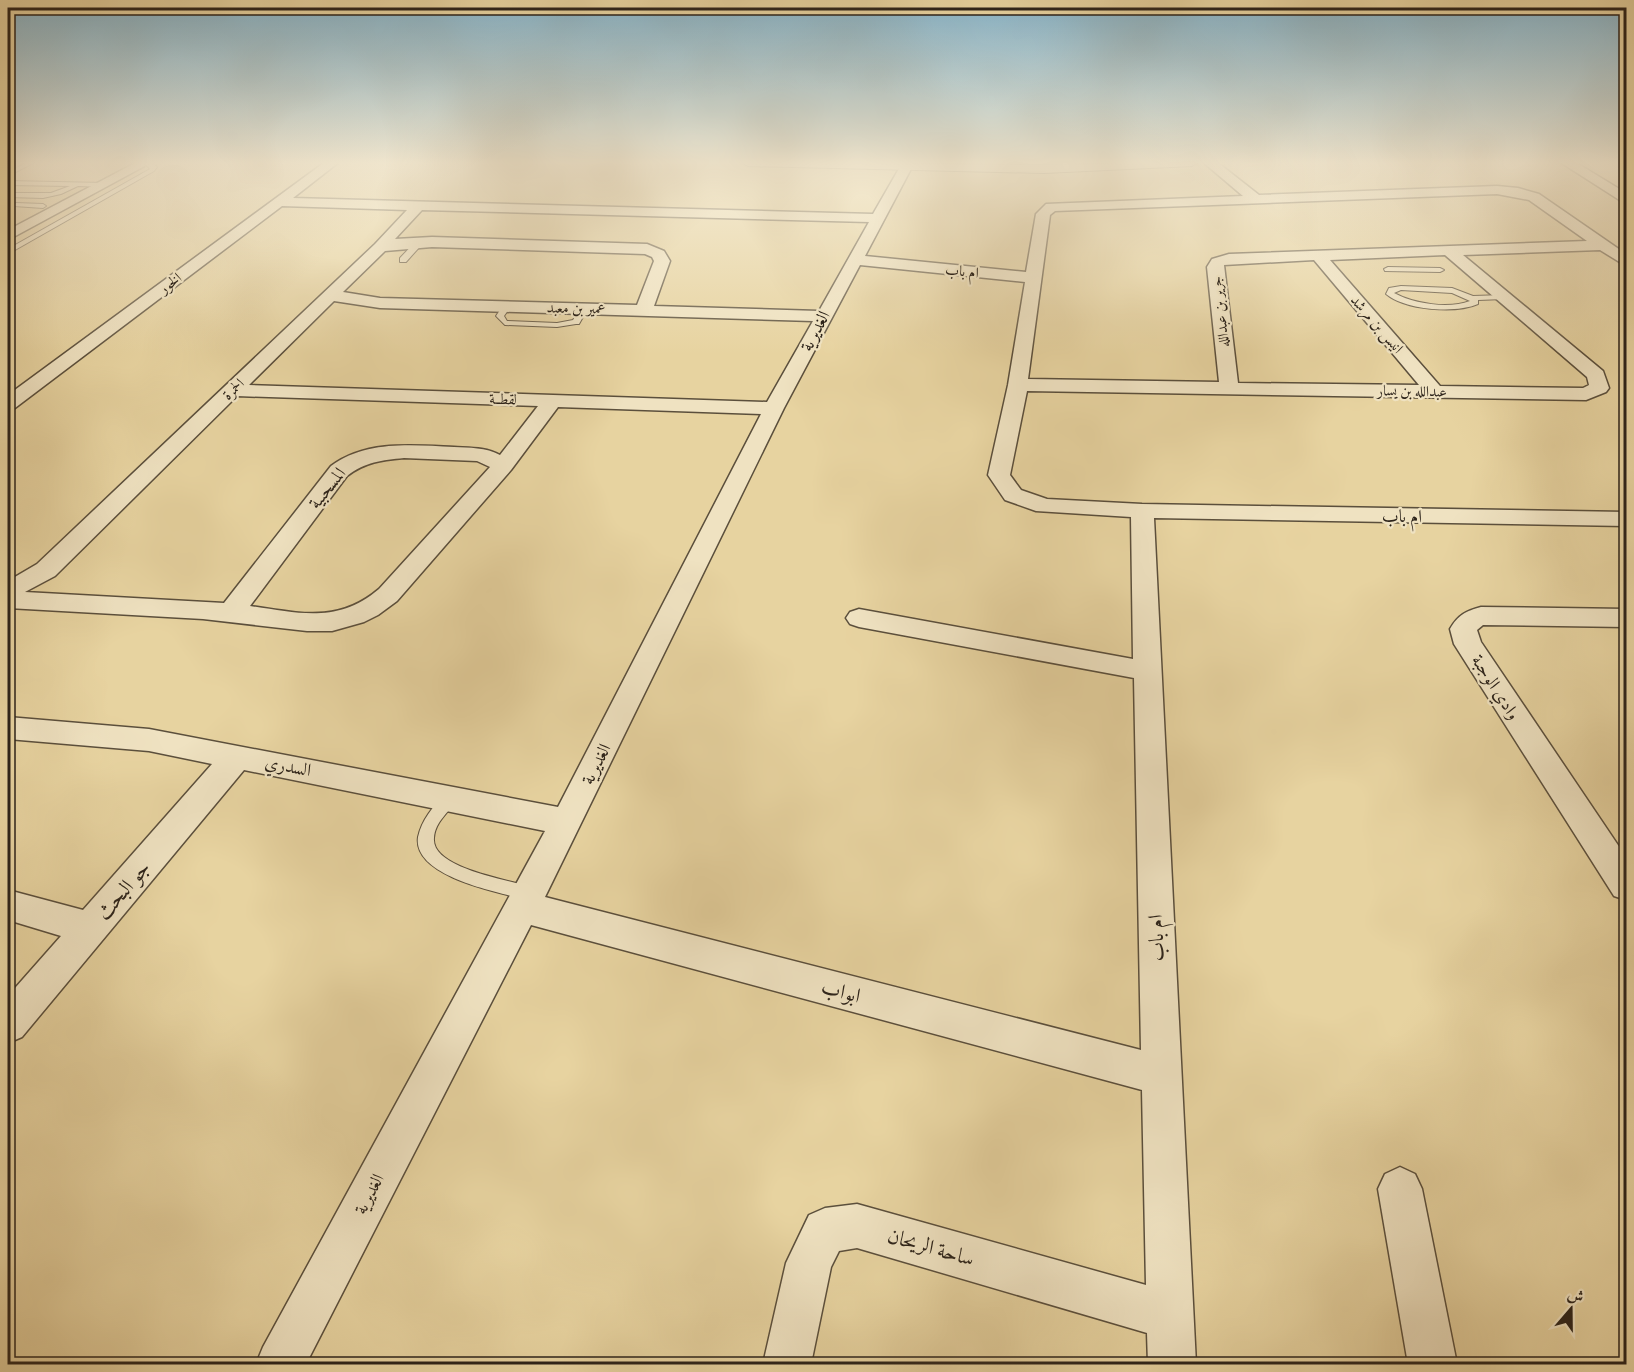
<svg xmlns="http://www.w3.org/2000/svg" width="1634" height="1372" font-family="'Gentium Book Plus',Amiri,serif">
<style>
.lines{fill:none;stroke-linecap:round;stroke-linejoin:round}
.service-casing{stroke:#5b4f3c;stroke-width:2}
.minor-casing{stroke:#5b4f3c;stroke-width:3}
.tertiary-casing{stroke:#5b4f3c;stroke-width:2}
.service{fill:#efe2c1;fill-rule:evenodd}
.minor{fill:#efe2c1;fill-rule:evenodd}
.tertiary{fill:#efe2c1;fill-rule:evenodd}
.labels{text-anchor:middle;stroke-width:4.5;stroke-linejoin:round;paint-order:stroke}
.far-street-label{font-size:15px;fill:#2c231a;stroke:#efe2c1}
.street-label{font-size:18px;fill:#2c231a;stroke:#efe2c1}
.near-street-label{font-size:21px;fill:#2c231a;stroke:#efe2c1}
</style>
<rect width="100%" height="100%" fill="#e7d3a0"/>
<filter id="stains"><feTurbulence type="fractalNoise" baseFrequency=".00333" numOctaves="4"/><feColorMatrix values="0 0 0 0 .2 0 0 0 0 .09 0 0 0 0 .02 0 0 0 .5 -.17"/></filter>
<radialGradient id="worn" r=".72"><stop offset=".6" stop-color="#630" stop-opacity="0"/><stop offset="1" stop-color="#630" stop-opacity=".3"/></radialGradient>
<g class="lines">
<g class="service-casing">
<g id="service">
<path d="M 28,162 L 35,162 L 8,176 L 8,172 Z"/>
<path d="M 144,162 L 151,162 L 157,167 L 154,171 L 8,254 L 8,249 L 150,169 Z"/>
<path d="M 8,181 L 105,183 L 108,185 L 105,187 L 78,186 L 61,194 L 43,198 L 8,197 L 8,193 L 51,193 L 70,186 L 8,185 Z"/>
<path d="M 16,203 L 43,204 L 46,206 L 43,208 L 14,206 Z"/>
<path d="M 417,240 L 424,242 L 406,262 L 400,262 L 400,258 Z"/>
<path d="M 1388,267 L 1440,268 L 1444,270 L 1440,272 L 1385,271 L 1384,269 Z"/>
<path d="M 1401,286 L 1452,288 L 1473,296 L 1504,295 L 1508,297 L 1504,299 L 1478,300 L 1478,304 C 1455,314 1405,310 1386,294 L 1389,288 ZM 1401,290 L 1452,293 L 1470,301 C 1449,309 1414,304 1394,293 Z"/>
<path d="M 504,304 L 511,306 L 504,316 L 507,321 L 557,323 L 573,320 L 581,306 L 588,308 L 579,324 L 576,324 L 557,327 L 505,325 L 496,316 Z"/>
<path d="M 450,792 L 455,794 L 458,798 C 450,812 435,821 434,838 C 431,869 512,880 534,888 L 536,893 L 534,898 L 528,900 C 501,893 412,877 418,837 C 422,819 433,807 445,794 Z"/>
</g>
</g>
<g class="minor-casing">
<g id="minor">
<path d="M 137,162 L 152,162 L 8,240 L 8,230 Z"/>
<path d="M 325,162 L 339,162 L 293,198 L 873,214 L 900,167 L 898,162 L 910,162 L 912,167 L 865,256 L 1026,272 L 1036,214 L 1046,204 L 1243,196 L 1203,162 L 1217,162 L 1259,195 L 1497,186 L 1518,188 L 1539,194 L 1626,254 L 1626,266 L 1600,250 L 1463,255 L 1603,371 L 1609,388 L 1606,392 L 1586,400 L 1027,391 L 1010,475 L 1021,490 L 1047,499 L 1142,504 L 1626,512 L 1626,526 L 1154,518 L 1196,1364 L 1148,1364 L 1147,1333 L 857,1248 L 839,1251 L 831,1267 L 811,1364 L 763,1364 L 786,1263 L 809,1215 L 825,1208 L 857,1204 L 1146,1285 L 1142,1090 L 531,925 L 306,1364 L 256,1364 L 263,1347 L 545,831 L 244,770 L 22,1037 L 8,1043 L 8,996 L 61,936 L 8,920 L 8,890 L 83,910 L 212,764 L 149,751 L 8,739 L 8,717 L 149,729 L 558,807 L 761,414 L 558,407 L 511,470 L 397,601 L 378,615 L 364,622 L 332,631 L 307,631 L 203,619 L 8,608 L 8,581 L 37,564 L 375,244 L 407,210 L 282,206 L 15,408 L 8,410 L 8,395 ZM 1497,194 L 1529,200 L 1587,241 L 1229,254 L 1212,259 L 1207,267 L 1219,382 L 1028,379 L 1050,215 L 1055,211 ZM 422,210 L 869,222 L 819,311 L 654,306 L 670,261 L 664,251 L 647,244 L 432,237 L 395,239 ZM 432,247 L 645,254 L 652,257 L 654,261 L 637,305 L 380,298 L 343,292 L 385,251 ZM 1445,255 L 1587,377 L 1589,385 L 1583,388 L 1440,386 L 1330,260 ZM 1314,260 L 1419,385 L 1238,383 L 1224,265 ZM 860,265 L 1025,282 L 1008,385 L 988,475 L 1005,500 L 1036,511 L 1131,517 L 1133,659 L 859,609 L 850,612 L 846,618 L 850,624 L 859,627 L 1134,678 L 1141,1050 L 545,897 L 784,408 ZM 334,301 L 380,308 L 813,321 L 767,402 L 249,385 ZM 237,396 L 538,406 L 500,455 C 486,447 469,448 454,447 C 412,445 366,440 331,466 L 224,603 L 25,592 L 55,576 ZM 404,458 L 477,461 L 490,467 L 379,589 C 338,624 299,613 250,606 L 347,476 C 365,462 382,460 404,458 Z"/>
<path d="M 1560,162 L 1575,162 L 1626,193 L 1626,202 L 1621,201 Z"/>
<path d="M 1481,607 L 1626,609 L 1626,627 L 1483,625 L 1477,630 L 1481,642 L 1626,857 L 1626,900 L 1614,896 L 1454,644 L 1450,629 C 1458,615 1466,611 1481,607 Z"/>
<path d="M 1400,1167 L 1415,1174 L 1422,1189 L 1457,1364 L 1408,1364 L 1378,1189 L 1385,1174 Z"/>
</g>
</g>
<g class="tertiary-casing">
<path id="tertiary" d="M 741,162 L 1044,165 L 1199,162 L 1192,166 L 1044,173 L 748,166 Z"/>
</g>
<use href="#service" class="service"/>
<use href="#minor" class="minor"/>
<use href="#tertiary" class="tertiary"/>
</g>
<linearGradient id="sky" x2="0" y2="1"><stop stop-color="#87b6cd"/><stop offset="0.46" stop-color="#f4ebd4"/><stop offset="1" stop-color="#f4ebd4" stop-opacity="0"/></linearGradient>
<rect width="1634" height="354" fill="url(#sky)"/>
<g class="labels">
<g class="far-street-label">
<text transform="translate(962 271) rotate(6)" y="5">ام باب</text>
<text transform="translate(170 283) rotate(-37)" y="5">الخور</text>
<text transform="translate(576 308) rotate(1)" y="5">عمير بن معبد</text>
<text transform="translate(1220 312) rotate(-97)" y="5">جرير بن عبدالله</text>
<text transform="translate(1377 324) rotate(49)" y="5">انيس بن مرشد</text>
<text transform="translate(233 389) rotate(-44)" y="5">الحمرة</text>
<text transform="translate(1412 391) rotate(1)" y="5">عبدالله بن يسار</text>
<text transform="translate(503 399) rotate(2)" y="5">لقطــة</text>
</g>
<g class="street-label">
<text transform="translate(815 331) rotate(-62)" y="6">الغديرية</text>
<text transform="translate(327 488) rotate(-51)" y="6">المسحبية</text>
<text transform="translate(1402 516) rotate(1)" y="6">ام باب</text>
<text transform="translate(1496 687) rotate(57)" y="6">وادي الوجبة</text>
<text transform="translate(596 764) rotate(-63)" y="6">الغديرية</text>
<text transform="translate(288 766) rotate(11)" y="6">السدري</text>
<text transform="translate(369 1194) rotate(-62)" y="6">الغديرية</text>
</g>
<g class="near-street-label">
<text transform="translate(123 890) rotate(-49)" y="7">جو البحث</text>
<text transform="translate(1156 938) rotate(-92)" y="7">ام باب</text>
<text transform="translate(841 991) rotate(15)" y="7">ابواب</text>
<text transform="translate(931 1247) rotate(16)" y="7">ساحة الريحان</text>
</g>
</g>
<rect width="1634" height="1372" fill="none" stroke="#e7d3a0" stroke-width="30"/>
<rect x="9" y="9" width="1616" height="1354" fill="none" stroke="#2c231a" stroke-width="3"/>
<rect x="15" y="15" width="1604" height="1342" fill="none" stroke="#2c231a" stroke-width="1.5"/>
<g transform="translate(1571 1309) rotate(20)" stroke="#efe2c1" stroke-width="4.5" paint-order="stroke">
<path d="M0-4.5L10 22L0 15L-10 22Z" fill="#2c231a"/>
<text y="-9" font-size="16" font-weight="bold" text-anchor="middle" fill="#2c231a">ش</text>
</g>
<rect width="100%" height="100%" filter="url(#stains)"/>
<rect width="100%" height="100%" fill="url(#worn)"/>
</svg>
